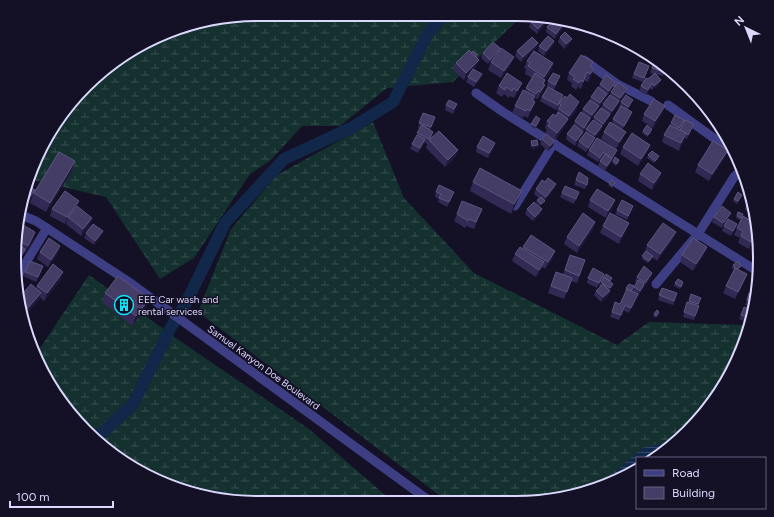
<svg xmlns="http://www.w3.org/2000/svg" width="774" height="517" font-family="Figtree,sans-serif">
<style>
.wetland{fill:url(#wetland-marsh)}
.water{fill:url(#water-rules)}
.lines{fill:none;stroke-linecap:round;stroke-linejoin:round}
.river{stroke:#11284b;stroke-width:12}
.minor{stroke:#3e3e84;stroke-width:9}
.wall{fill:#322a54}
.shaded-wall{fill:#1e183a}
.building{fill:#443d66;stroke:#5c557e}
.labels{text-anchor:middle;stroke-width:3;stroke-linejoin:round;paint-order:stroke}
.poi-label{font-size:10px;fill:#dbd8fd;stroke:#141127;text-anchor:start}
.street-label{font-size:10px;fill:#dbd8fd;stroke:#141127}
.rim{fill:none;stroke:#dbd8fd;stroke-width:2}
</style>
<defs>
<pattern id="wetland-marsh" width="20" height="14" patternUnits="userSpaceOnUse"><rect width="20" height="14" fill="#14312f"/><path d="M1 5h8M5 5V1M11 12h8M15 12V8" fill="none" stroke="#364e4e"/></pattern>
<pattern id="water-rules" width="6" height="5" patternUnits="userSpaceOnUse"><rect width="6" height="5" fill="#11284b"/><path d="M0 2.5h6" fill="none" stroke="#334666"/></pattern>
</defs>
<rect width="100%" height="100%" fill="#141127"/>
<g class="wetland">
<path d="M 259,14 L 520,18 L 453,82 L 387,88 L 340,126 L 302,126 L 271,160 L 250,174 L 194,258 L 160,279 L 106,197 L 29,179 L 33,165 L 65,109 L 122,55 L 180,27 Z"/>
<path d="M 373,122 L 404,198 L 474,273 L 617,345 L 649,322 L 747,325 L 741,352 L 689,431 L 649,458 L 637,458 L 637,466 L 609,484 L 515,503 L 448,502 L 198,312 L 231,229 L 277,175 Z"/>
<path d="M 89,275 L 180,341 L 309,429 L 392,501 L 211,498 L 150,478 L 86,432 L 47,381 L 45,377 L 49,374 L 39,361 L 36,354 Z"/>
</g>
<path class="water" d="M 659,444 L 667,445 L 649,458 L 637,458 L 637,466 L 609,484 L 599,486 L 642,448 Z"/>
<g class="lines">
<path class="river" d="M 90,434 L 101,434 L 133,404 L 171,327 L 185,305 L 225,223 L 284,159 L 351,128 L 393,102 L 428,33 L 442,17"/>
<g class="minor">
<path d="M 584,60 L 617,84 L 651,101"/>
<path d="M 476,93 L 503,112 L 757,271"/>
<path d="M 668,105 L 733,152"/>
<path d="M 515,206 L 554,143"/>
<path d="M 21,215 L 36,221 L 129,282 L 431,502"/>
<path d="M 17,277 L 47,228"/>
<path d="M 656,284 L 698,234 L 734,177 L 742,169"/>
</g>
</g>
<g class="wall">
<path d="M 535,18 L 550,18 L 537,34 L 529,27 L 531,22 Z"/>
<path d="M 547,27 L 563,28 L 555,39 L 546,32 Z"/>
<path d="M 560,37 L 572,39 L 570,43 L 564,49 L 558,42 Z"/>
<path d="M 554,41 L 553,46 L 544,56 L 538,51 L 539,46 Z"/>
<path d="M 536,48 L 521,62 L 515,56 L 517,51 Z"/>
<path d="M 471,53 L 477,55 L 476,58 L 476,67 L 474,69 L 480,79 L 474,87 L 466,82 L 469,75 L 464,80 L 453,70 L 456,63 Z"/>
<path d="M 483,53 L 511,64 L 501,78 L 488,70 L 491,62 L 493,59 L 488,64 L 481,58 Z"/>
<path d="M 527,61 L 553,63 L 551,71 L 545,79 L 545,80 L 544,84 L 545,85 L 542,92 L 538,99 L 536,98 L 534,101 L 532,109 L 528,118 L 524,116 L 523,118 L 512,113 L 515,106 L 525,91 L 526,88 L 532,78 L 525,74 L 526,69 L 524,68 Z"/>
<path d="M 654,61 L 665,69 L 663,76 L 656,74 L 659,85 L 652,90 L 650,88 L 646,95 L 639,91 L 641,86 L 654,74 L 650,73 Z"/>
<path d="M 639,62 L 649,66 L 643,82 L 632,78 Z"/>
<path d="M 591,67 L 594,69 L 591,76 L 588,82 L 584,80 L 581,89 L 578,87 L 576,90 L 571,86 L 572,83 L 567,80 L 569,73 Z"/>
<path d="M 548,81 L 558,81 L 554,90 L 561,101 L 577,109 L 566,123 L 565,126 L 555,140 L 545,133 L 547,130 L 545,128 L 547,121 L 556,116 L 557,114 L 558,111 L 557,110 L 558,106 L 556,110 L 540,101 L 542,97 L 548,87 L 547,86 Z"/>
<path d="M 615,82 L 613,86 L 607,96 L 606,95 L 605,99 L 598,108 L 597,111 L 590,120 L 589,123 L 583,132 L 581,136 L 575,146 L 566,139 L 567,134 L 573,126 L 575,121 L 582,112 L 583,109 L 590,100 L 591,97 L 598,88 L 600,84 Z"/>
<path d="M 522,83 L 519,90 L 514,98 L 510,96 L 509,98 L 504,94 L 502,97 L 496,93 L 499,86 Z"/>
<path d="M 627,89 L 625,94 L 619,103 L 618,103 L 617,106 L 610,115 L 608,119 L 601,128 L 600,131 L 594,139 L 593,143 L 586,152 L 577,146 L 579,141 L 585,133 L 586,129 L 593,120 L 594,117 L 601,108 L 603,104 L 610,95 L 611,92 Z"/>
<path d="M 621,102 L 631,105 L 628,110 L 632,112 L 630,117 L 622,130 L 623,139 L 616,149 L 601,139 L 604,132 L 612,123 L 613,119 L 620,108 L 619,107 Z"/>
<path d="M 457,104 L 453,114 L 445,110 L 446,105 Z"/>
<path d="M 423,113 L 435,117 L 430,130 L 433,132 L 431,139 L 458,150 L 455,157 L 445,167 L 426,148 L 427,144 L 424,142 L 418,153 L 410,149 L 420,129 L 418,128 Z"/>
<path d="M 662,113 L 653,128 L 642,121 L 644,114 Z"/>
<path d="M 540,119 L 535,129 L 531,126 L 531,124 Z"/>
<path d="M 684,120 L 680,130 L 694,124 L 692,129 L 687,139 L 684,138 L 679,151 L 662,142 L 664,135 L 671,123 Z"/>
<path d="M 643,131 L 651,132 L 647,137 L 642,133 Z"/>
<path d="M 542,139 L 553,146 L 548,151 L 540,144 Z"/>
<path d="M 531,141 L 538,145 L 537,148 L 532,149 L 531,144 Z"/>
<path d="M 650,145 L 647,152 L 638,166 L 620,154 L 623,147 Z"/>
<path d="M 477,147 L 494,148 L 488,158 L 476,152 Z"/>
<path d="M 589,150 L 617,150 L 615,155 L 605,171 L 598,166 L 600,161 L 602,158 L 602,157 L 598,162 L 587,155 Z"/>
<path d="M 648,155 L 658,159 L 654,163 L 647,158 Z"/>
<path d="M 725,157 L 709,181 L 695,172 L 698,165 Z"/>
<path d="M 619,160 L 616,166 L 612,163 L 613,161 Z"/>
<path d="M 75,161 L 72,171 L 46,212 L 30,203 L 33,195 L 29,202 L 27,200 L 26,202 L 24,201 L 27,188 L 35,190 L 34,193 Z"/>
<path d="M 579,172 L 587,185 L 585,189 L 574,185 Z"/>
<path d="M 640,174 L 659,180 L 652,190 L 638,181 Z"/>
<path d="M 473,182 L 518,200 L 511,214 L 470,191 Z"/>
<path d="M 545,182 L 556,184 L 554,189 L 540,206 L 536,202 L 537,200 L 539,198 L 534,194 L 536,189 Z"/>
<path d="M 609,183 L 615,183 L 614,185 L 612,188 L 608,185 Z"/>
<path d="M 436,192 L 452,197 L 447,207 L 438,202 L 439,199 L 435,197 Z"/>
<path d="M 562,193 L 577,197 L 574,204 L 560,197 Z"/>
<path d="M 741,197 L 737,204 L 733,201 L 734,199 Z"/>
<path d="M 590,200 L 613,207 L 606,218 L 588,207 Z"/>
<path d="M 79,201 L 76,208 L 90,226 L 81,236 L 66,224 L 67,220 L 65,224 L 50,216 L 52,209 Z"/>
<path d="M 749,202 L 751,214 L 745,210 L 746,205 Z"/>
<path d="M 633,206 L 627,220 L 615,214 L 617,210 Z"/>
<path d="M 482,209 L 474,229 L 466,226 L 465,228 L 454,221 L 457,214 Z"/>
<path d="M 527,209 L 542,209 L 540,214 L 533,221 L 525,214 Z"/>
<path d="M 738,212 L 743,214 L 740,220 L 736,218 Z"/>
<path d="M 714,217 L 729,217 L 722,228 L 712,222 Z"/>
<path d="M 595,222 L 593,229 L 577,253 L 564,244 L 567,237 Z"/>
<path d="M 753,222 L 757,245 L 756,248 L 751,245 L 749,249 L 738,243 L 740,238 L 734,235 L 737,228 Z"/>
<path d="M 629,223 L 626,230 L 619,244 L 600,233 L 603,226 Z"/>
<path d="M 724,226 L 735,229 L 731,236 L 722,231 Z"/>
<path d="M 17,231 L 33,240 L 25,253 L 24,252 L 19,262 L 19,268 L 16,272 L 15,242 Z"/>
<path d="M 86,233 L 101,236 L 94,245 L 84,238 Z"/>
<path d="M 673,239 L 657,261 L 652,257 L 648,263 L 642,259 L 645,252 L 647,245 Z"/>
<path d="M 523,247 L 555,251 L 553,258 L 545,269 L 542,267 L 536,277 L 512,261 L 515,254 L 523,249 Z"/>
<path d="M 707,247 L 704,254 L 693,271 L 680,262 L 682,255 Z"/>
<path d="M 40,252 L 58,253 L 48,267 L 37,259 Z"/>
<path d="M 570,255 L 585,260 L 577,283 L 571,281 L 564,299 L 548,293 L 556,272 L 563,274 Z"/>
<path d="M 733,265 L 741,266 L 740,268 L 738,270 L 747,274 L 744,282 L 735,299 L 723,293 L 726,286 L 734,270 L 732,268 Z"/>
<path d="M 41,271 L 36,282 L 23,276 L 25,272 Z"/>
<path d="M 652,273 L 651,277 L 643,288 L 638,296 L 637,295 L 629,313 L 623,310 L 619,320 L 610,317 L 615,302 L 620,304 L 626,291 L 625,290 L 626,288 L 633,289 L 632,291 L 637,283 L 635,281 L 637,277 Z"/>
<path d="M 604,274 L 597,288 L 587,283 L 588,278 Z"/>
<path d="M 606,274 L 610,282 L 611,289 L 609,292 L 608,296 L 601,302 L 594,295 L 596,291 L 600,287 L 599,286 L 601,282 Z"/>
<path d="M 61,279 L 44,301 L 40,297 L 39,300 L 23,318 L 19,306 L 18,299 L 36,288 L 37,286 Z"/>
<path d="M 683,282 L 680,289 L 674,286 L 675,283 Z"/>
<path d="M 754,287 L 747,322 L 739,319 L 744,307 L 747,308 L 748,306 L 745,305 L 749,293 L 750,291 Z"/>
<path d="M 662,288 L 677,293 L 673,305 L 658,300 Z"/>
<path d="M 105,293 L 149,299 L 145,309 L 132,326 L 102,302 Z"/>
<path d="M 691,294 L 701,298 L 694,320 L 683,317 L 687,302 L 688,303 Z"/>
<path d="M 654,314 L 659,314 L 656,318 L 653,316 Z"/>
</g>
<g class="shaded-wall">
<path d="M 548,18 L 550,18 L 550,20 L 537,34 L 538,29 Z"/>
<path d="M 564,23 L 563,28 L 555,39 L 556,34 Z"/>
<path d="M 572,39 L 570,43 L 564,49 L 566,44 Z"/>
<path d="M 554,41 L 553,46 L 544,56 L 546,51 Z"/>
<path d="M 538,43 L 536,48 L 521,62 L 523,57 Z"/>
<path d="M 500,48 L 498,53 L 488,64 L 490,60 Z"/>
<path d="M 514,57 L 511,64 L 501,78 L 504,71 Z"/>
<path d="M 479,60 L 476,67 L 464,80 L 466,73 Z"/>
<path d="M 553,63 L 551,71 L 541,84 L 544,77 Z"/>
<path d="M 594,69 L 591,76 L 588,82 L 590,74 Z"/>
<path d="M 482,74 L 480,79 L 474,87 L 476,82 Z"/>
<path d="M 581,80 L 578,87 L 576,90 L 579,83 Z"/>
<path d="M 661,80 L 659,85 L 652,90 L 654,86 Z"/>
<path d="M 615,82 L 613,86 L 607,96 L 609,91 Z"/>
<path d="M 522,83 L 519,90 L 514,98 L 517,91 Z"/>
<path d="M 652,83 L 650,88 L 646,95 L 648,90 Z"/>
<path d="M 545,85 L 542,92 L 538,99 L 540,92 Z"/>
<path d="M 627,89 L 625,94 L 619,103 L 620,98 Z"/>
<path d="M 538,91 L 536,98 L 533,101 L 536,94 Z"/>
<path d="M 607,94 L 605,99 L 598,108 L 600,103 Z"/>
<path d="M 633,100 L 631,105 L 627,112 L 628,107 Z"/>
<path d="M 619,101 L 617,106 L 610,115 L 612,111 Z"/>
<path d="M 535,102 L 532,109 L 528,118 L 530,111 Z"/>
<path d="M 579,102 L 577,109 L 566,123 L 565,126 L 555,140 L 557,133 L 567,119 L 569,116 Z"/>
<path d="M 599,106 L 597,111 L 590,120 L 592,115 Z"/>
<path d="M 665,106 L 662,113 L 653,128 L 655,121 Z"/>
<path d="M 632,112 L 630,117 L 622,130 L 624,126 Z"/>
<path d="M 610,114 L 608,119 L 602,128 L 603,124 Z"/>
<path d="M 590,118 L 589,123 L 582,132 L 584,128 Z"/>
<path d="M 694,124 L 692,129 L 687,139 L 688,135 Z"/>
<path d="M 602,126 L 600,131 L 594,139 L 593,143 L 586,152 L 588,148 L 594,139 L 595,135 Z"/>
<path d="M 583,132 L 581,136 L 575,146 L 576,141 Z"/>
<path d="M 626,132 L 623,139 L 616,149 L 619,142 Z"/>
<path d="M 686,133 L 684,140 L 679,151 L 681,143 Z"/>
<path d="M 554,141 L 553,146 L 548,151 L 550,146 Z"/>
<path d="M 495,143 L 494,148 L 488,158 L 489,153 Z"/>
<path d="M 538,145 L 537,148 L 532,149 L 532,146 Z"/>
<path d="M 650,145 L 647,152 L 638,166 L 641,159 Z"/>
<path d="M 458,150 L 455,157 L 445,167 L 448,160 Z"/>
<path d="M 617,150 L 615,155 L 605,171 L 607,166 Z"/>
<path d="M 728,150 L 725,157 L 709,181 L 712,174 Z"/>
<path d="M 603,152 L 602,157 L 598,162 Z"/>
<path d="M 75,161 L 72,171 L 46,212 L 50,203 Z"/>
<path d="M 661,173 L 659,180 L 652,190 L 654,183 Z"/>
<path d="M 556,184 L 554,189 L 544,202 L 546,197 Z"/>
<path d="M 35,190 L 33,195 L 29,202 L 30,197 Z"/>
<path d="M 522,191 L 518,200 L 511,214 L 514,204 Z"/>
<path d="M 615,200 L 613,207 L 606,218 L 608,211 Z"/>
<path d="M 79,201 L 76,208 L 68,217 L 67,220 L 65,224 L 67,217 Z"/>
<path d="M 542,209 L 540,214 L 533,221 L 535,217 Z"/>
<path d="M 731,213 L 729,217 L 722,228 L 723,223 Z"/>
<path d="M 92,218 L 90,226 L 81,236 L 83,229 Z"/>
<path d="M 595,222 L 593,229 L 577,253 L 579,246 Z"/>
<path d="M 629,223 L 626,230 L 619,244 L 621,237 Z"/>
<path d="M 737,224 L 735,229 L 731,236 L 733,231 Z"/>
<path d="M 103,231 L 101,236 L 94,245 L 95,241 Z"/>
<path d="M 35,232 L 33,240 L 25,253 L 28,246 Z"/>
<path d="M 676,232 L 673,239 L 657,261 L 660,254 Z"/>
<path d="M 753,238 L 751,245 L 749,249 L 751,242 Z"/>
<path d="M 60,246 L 58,253 L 48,267 L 51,260 Z"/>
<path d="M 707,247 L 704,254 L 693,271 L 696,264 Z"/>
<path d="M 555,251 L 553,258 L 545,269 L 548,262 Z"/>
<path d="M 544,262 L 541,269 L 536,277 L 539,270 Z"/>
<path d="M 63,272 L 61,279 L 44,301 L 47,293 Z"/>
<path d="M 652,273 L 651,277 L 643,288 L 645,283 Z"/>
<path d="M 747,274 L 744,282 L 735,299 L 738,292 Z"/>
<path d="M 613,284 L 608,296 L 601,302 L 603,297 L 609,291 L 610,288 Z"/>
<path d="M 644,284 L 642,289 L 638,296 L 640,291 Z"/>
<path d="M 41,293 L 39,300 L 24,317 L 26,310 Z"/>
<path d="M 149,299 L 145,309 L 132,326 L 136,316 Z"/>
</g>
<g class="building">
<path d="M 535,18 L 548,18 L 538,29 L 531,22 Z"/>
<path d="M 554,19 L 558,19 L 564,23 L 556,34 L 547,27 Z"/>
<path d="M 565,32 L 572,39 L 566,44 L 560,37 Z"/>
<path d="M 548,36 L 554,41 L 546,51 L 539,46 Z"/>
<path d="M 532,37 L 538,43 L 523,57 L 517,51 Z"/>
<path d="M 493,42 L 500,48 L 490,60 L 483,53 Z"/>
<path d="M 501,48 L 514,57 L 504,71 L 491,62 Z"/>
<path d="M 469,50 L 479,60 L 466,73 L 456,63 Z"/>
<path d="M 473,51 L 477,55 L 476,57 L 471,53 Z"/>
<path d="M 534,51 L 553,63 L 544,77 L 528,66 L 530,63 L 527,61 Z"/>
<path d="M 581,55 L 593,62 L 590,66 L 594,69 L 590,74 L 587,72 L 583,82 L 581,80 L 579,83 L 573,79 L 575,77 L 569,73 Z"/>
<path d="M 654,61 L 665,69 L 664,72 L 652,68 Z"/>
<path d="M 639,62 L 649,66 L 644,78 L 634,74 Z"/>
<path d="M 473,69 L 482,74 L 476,82 L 468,77 Z"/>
<path d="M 507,73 L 522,83 L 517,91 L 513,88 L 512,91 L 506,87 L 505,90 L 499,86 Z"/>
<path d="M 535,73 L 545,80 L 543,84 L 545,85 L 540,92 L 538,91 L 536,94 L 526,88 Z"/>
<path d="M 553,73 L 560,76 L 555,85 L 548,81 Z"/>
<path d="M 655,73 L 661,80 L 654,86 L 652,83 L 648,90 L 641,86 L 646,78 L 648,79 Z"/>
<path d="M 606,75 L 615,82 L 609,91 L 600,84 Z"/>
<path d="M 618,82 L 627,89 L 620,98 L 611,92 Z"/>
<path d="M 548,87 L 563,95 L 558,105 L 542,97 Z"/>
<path d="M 598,87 L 607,94 L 600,103 L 591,97 Z"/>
<path d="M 523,90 L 535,96 L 532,100 L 535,102 L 530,111 L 527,109 L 526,111 L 515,106 Z"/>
<path d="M 570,94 L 579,102 L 569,116 L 559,109 L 561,105 L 559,103 L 565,96 L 567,98 Z"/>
<path d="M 610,95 L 619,101 L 612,111 L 603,104 Z"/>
<path d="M 626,95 L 633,100 L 628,107 L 621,102 Z"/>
<path d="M 654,99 L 665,106 L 655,121 L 644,114 Z"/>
<path d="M 449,100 L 457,104 L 454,109 L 446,105 Z"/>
<path d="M 590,100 L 599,106 L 592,115 L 583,109 Z"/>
<path d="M 621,106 L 632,112 L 624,126 L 613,119 Z"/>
<path d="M 601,108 L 610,114 L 603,124 L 594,117 Z"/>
<path d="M 558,112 L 568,119 L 557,133 L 548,126 L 550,123 L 547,121 L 553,114 L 556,116 Z"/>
<path d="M 581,112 L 590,118 L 584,128 L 575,121 Z"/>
<path d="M 423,113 L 435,117 L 431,127 L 419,123 Z"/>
<path d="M 675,115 L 684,120 L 679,128 L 671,123 Z"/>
<path d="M 536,116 L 540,119 L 536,126 L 531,124 Z"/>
<path d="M 593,120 L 602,126 L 595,135 L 586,129 Z"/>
<path d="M 685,120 L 694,124 L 688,135 L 686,133 L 680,130 Z"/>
<path d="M 610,122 L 626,132 L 619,142 L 604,132 Z"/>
<path d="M 422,125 L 433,132 L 429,139 L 417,133 Z"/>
<path d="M 574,125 L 583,132 L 576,141 L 567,134 Z"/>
<path d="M 647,125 L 652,129 L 648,135 L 643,131 Z"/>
<path d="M 670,125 L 686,133 L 681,143 L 664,135 Z"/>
<path d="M 439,131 L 458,150 L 448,160 L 429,140 Z"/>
<path d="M 586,132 L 595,138 L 588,148 L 579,141 Z"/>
<path d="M 632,133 L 650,145 L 641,159 L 623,147 Z"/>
<path d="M 546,134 L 554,141 L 550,146 L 542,139 Z"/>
<path d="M 417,135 L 425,139 L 420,148 L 412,144 Z"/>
<path d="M 483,136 L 495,143 L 489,153 L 477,147 Z"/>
<path d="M 597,138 L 617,150 L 612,158 L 603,152 L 600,158 L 589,150 Z"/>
<path d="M 537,140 L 538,145 L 532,146 L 531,141 Z"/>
<path d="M 713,141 L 728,150 L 712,174 L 698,165 Z"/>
<path d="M 652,151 L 659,156 L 655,161 L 648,155 Z"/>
<path d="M 59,152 L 75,161 L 50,203 L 34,193 Z"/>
<path d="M 605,154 L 612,159 L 607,166 L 600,161 Z"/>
<path d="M 615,157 L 619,160 L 617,164 L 613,161 Z"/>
<path d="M 648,163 L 661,173 L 654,183 L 640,174 Z"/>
<path d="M 480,168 L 522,191 L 514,204 L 473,182 Z"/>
<path d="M 579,172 L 588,178 L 587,185 L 576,180 Z"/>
<path d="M 548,178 L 556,184 L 546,197 L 536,189 L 542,180 L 545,182 Z"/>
<path d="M 612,180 L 615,183 L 612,186 L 609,183 Z"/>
<path d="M 439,185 L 454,192 L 449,202 L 439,198 L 441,194 L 436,192 Z"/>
<path d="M 29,186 L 35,190 L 30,197 L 29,196 L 28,198 L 26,195 L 27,188 L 28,189 Z"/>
<path d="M 565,186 L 579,192 L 576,199 L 562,193 Z"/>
<path d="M 597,189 L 615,200 L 608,211 L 590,200 Z"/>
<path d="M 65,191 L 79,201 L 67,217 L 52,209 Z"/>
<path d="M 738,192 L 742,195 L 738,201 L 734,199 Z"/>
<path d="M 541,197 L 545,201 L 541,204 L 537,200 Z"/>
<path d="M 622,200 L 633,206 L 628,216 L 617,210 Z"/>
<path d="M 462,201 L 482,209 L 476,222 L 469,219 L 468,221 L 457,214 Z"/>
<path d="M 534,202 L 542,209 L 535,217 L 527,209 Z"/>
<path d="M 749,202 L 750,207 L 746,205 Z"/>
<path d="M 77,206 L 92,218 L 83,229 L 68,217 Z"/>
<path d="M 722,206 L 731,213 L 723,223 L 714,217 Z"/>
<path d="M 738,212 L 743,214 L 741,218 L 737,216 Z"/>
<path d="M 583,213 L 595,222 L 579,246 L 567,237 Z"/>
<path d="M 610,213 L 629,223 L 621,237 L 603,226 Z"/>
<path d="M 743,216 L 753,222 L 756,240 L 753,238 L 751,242 L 741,236 L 743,231 L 737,228 Z"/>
<path d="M 728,219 L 737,224 L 733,231 L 724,226 Z"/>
<path d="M 663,223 L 676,232 L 660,254 L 647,245 Z"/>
<path d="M 21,224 L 35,232 L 28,246 L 15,238 L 17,231 Z"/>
<path d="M 93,224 L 103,231 L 95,241 L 86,233 Z"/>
<path d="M 531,235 L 555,251 L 548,262 L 523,247 Z"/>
<path d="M 49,238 L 60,246 L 51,260 L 40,252 Z"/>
<path d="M 693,238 L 707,247 L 696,264 L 682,255 Z"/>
<path d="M 15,243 L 25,249 L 20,259 L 16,257 Z"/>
<path d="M 520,247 L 544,262 L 539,270 L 515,254 Z"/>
<path d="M 646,251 L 653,256 L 649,261 L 642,256 Z"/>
<path d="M 570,255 L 585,260 L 579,276 L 565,270 Z"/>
<path d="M 16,260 L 21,263 L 18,268 L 16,267 Z"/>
<path d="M 30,261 L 43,266 L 38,277 L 25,272 Z"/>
<path d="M 738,261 L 741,266 L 737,269 L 735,268 L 733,265 Z"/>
<path d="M 53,264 L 63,272 L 47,293 L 37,286 Z"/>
<path d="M 644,266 L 652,273 L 645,283 L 637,277 Z"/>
<path d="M 593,268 L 604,274 L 599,283 L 588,278 Z"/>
<path d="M 735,268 L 747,274 L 738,292 L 726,286 Z"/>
<path d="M 556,272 L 572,278 L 567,292 L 551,286 Z"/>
<path d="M 606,274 L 612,278 L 610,281 L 604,277 L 603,278 Z"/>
<path d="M 118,276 L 149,299 L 136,316 L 105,293 Z"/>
<path d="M 604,277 L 613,284 L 610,288 L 601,282 Z"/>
<path d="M 678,279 L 683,282 L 681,287 L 675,283 Z"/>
<path d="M 638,280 L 644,284 L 640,291 L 634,287 Z"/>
<path d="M 31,284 L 41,293 L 26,310 L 19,304 L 18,299 Z"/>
<path d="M 603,284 L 610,291 L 603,297 L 596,291 Z"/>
<path d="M 629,284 L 634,286 L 631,291 L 626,288 Z"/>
<path d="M 754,287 L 753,294 L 750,291 Z"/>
<path d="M 662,288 L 677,293 L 674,301 L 659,295 Z"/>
<path d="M 627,289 L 638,294 L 631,308 L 625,305 L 621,315 L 612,312 L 615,302 L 620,304 Z"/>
<path d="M 749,293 L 753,295 L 751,302 L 747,300 Z"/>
<path d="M 691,294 L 701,298 L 698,304 L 689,301 Z"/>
<path d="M 687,302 L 699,306 L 695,316 L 684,312 Z"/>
<path d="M 750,304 L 751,305 L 750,309 L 747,307 Z"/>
<path d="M 744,307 L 750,309 L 748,317 L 741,315 Z"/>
<path d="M 657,310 L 659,312 L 656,316 L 654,314 Z"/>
</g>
<defs>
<g id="building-ring" transform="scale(1)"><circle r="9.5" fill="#141127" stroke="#0ce5f5" stroke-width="1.5"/><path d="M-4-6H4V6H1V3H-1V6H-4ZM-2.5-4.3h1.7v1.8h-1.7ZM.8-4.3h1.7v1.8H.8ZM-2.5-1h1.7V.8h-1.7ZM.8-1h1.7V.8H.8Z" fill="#0ce5f5"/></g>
</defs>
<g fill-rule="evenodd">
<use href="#building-ring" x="124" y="305"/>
</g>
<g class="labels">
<g class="poi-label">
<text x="138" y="303">EEE Car wash and<tspan x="138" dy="12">rental services</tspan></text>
</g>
<g class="street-label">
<text transform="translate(264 367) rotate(36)" y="4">Samuel Kanyon Doe Boulevard</text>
</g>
</g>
<path d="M0 0H774V517H0ZM258 21H516A237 237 0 0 1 753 258V259A237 237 0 0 1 516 496H258A237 237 0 0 1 21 259V258A237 237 0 0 1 258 21Z" fill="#141127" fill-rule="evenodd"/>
<path class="rim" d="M258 21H516A237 237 0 0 1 753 258V259A237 237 0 0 1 516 496H258A237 237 0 0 1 21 259V258A237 237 0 0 1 258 21Z"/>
<rect x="636" y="457" width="130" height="52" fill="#141127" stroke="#64617d"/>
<rect x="644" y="470" width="20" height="6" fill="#3e3e84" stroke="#64617d"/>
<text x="672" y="477" font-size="12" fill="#dbd8fd">Road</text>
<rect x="644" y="487" width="20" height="12" fill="#443d66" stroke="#64617d"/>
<text x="672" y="497" font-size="12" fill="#dbd8fd">Building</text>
<g transform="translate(746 28) rotate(317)" stroke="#141127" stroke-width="3" paint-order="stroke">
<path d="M0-3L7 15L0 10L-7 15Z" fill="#dbd8fd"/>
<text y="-6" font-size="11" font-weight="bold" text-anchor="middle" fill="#dbd8fd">N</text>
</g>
<path d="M10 501v6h103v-6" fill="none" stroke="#dbd8fd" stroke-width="2"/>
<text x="16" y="501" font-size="12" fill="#dbd8fd" stroke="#141127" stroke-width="3" paint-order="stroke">100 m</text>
</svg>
